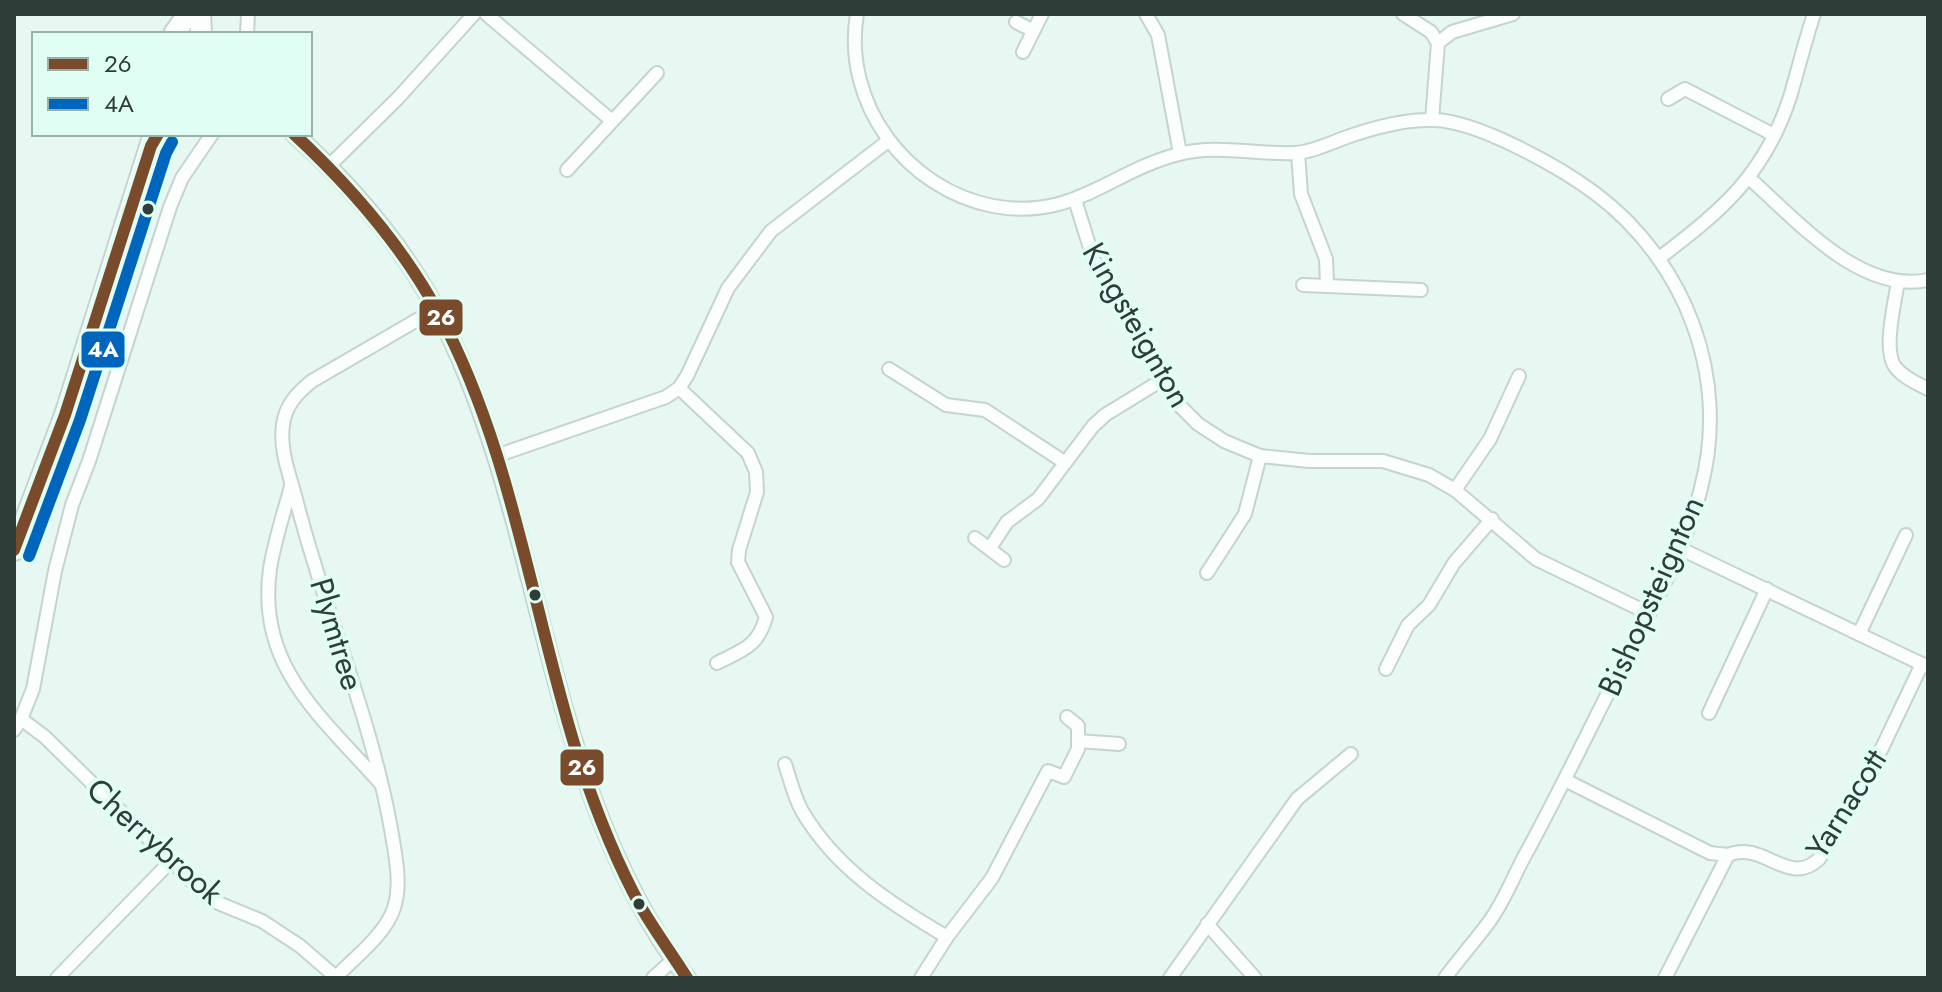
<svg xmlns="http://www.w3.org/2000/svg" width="1942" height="992" font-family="Jost,sans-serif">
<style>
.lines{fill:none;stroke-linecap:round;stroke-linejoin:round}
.minor-casing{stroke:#c5d4cf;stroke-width:16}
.tertiary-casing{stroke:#c5d4cf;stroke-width:20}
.primary-casing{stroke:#c5d4cf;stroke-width:24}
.minor{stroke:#fbfefd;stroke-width:12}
.tertiary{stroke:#fbfefd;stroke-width:16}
.primary{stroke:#fbfefd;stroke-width:20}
.bus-1-casing{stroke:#e0fef4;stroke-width:18}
.bus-2-casing{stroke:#e0fef4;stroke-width:18}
.bus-1{stroke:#7a4b2a;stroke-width:12}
.bus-2{stroke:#0065bd;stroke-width:12}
.bus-dot{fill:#2e3d38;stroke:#e0fef4;stroke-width:3}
.labels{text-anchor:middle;stroke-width:8;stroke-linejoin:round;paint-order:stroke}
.street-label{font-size:32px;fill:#2e3d38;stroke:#e0fef4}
.line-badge{stroke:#e0fef4;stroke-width:3}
.badge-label{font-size:22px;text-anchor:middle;font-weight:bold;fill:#fff}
</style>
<rect width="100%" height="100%" fill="#e7f7f2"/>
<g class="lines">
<g class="minor-casing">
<g id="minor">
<path d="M 486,14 L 611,120"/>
<path d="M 857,14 C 842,103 906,189 993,206 C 1074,221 1109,172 1179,154 C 1217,144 1257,155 1295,153 C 1313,152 1330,143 1347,137 C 1375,127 1404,119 1434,120 C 1478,121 1560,167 1596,194 C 1686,262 1730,377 1701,488 C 1683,560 1638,632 1605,699 C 1578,753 1552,806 1523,859 C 1512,880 1503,903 1489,922 C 1475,941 1459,959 1445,978"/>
<path d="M 1146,14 L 1158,35 L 1180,153"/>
<path d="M 1403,14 L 1431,32 L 1438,43 L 1432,120"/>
<path d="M 1016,22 L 1032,30"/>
<path d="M 247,34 L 248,14"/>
<path d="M 1438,43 L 1452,32 L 1513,14"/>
<path d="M 1023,52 L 1042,14"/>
<path d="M 1668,99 L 1685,89 L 1774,135"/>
<path d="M 1298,153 L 1301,194 L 1326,259 L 1327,284"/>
<path d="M 329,166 L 398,98 L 474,14"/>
<path d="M 567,170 L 657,73"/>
<path d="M 1749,178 C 1796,219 1859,294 1928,280"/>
<path d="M 1075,200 L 1096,267 L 1127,314 L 1174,400 L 1198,424 L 1224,441 L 1260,456 L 1309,461 L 1383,461 L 1429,475 L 1455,490 L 1536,559 L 1648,613"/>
<path d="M 1659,258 C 1721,212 1765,174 1790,97 C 1798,70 1805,41 1814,14"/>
<path d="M 1898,281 C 1895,303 1882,351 1896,368 C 1904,378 1917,383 1928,389"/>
<path d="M 1303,285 L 1421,290"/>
<path d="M 889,369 L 946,405 L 985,410 L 1064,462"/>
<path d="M 679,388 L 748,453 L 756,472 L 757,492 L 739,550 L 738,562 L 766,617 C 758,647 742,650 717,663"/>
<path d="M 496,456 L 666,397 L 679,388 L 687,376 L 728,288 L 771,231 L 888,141"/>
<path d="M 291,486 C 284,513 274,542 270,569 C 256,667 323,718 381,784"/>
<path d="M 1455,490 L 1490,439 L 1519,376"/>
<path d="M 975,538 L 1004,560"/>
<path d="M 990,548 L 1007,522 L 1038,499 L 1093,426 L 1105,415 L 1162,380"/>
<path d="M 1679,548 L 1928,667"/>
<path d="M 1207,573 L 1245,514 L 1260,456"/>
<path d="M 1859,634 L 1906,535"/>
<path d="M 1386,669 L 1408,625 L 1429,605 L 1454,563 L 1492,519"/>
<path d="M 1709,713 L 1767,589"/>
<path d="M 21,719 L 45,737 L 211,900 L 262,921 L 300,946 L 337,978"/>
<path d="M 14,730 L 21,719 L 33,689 L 55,571 L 72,505 L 89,461 L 170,207 L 182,178 L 212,134"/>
<path d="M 1078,741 L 1119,744"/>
<path d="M 785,764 C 790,779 794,797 802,811 C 836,869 891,904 947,937"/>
<path d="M 1565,780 L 1710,853 L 1728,855"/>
<path d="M 1207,924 L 1255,978"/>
<path d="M 336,977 C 356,956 385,935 394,908 C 402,883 395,854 391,829 C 371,717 325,612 297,503 C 291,478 279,451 283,425 C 285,406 297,393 312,381 L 436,309"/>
<path d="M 57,978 L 170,862"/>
<path d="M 653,978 L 673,960"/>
<path d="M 921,978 L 947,937 L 992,878 L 1048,771 L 1064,777 L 1078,749 L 1078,726 L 1067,717"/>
<path d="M 1170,978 L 1297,799 L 1351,754"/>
<path d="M 1665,978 L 1728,855 C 1764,840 1788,888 1819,859 L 1882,748 L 1922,664"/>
</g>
</g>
<g class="tertiary-casing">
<path id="tertiary" d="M 294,134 C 361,194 417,262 454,345 C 547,550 548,794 687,978"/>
</g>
<g class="primary-casing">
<g id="primary">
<path d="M 200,14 L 201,34"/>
<path d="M 174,34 L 188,14"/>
<path d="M 14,550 L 65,415 L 154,134"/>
</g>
</g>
<use href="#minor" class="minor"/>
<use href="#tertiary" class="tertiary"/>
<use href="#primary" class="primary"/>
<g class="bus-1-casing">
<g id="bus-1">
<path d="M 294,134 C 351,187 401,244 438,312 C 511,447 531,605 576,750 C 593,803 614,858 641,907 C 655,931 672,954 687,978"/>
<path d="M 14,550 L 65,415 L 151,146 L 158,134"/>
</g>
</g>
<g class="bus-2-casing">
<path id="bus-2" d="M 29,556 L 80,420 L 166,153 L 172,142"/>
</g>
<use href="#bus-1" class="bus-1"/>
<use href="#bus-2" class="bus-2"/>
</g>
<g class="bus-dot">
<circle cx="148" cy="209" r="7"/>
<circle cx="535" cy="595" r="7"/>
<circle cx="639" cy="904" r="7"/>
</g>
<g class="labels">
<g class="street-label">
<text transform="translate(1137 325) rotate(60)" y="11">Kingsteignton</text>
<text transform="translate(1651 596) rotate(-66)" y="11">Bishopsteignton</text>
<text transform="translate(337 634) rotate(73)" y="11">Plymtree</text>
<text transform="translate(1846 804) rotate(-58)" y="11">Yarnacott</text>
<text transform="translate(155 841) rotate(42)" y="11">Cherrybrook</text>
</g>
</g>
<g class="line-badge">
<rect x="418" y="298" width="46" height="39" rx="8" fill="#7a4b2a"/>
<rect x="80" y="330" width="46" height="39" rx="8" fill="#0065bd"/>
<rect x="559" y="748" width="46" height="39" rx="8" fill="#7a4b2a"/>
</g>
<g class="badge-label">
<text x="441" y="325">26</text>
<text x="103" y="357">4A</text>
<text x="582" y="775">26</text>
</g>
<rect width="1942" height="992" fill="none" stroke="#2e3d38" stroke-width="32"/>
<rect x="32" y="32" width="280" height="104" fill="#e0fef4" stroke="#99b1a9" stroke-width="2"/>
<rect x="48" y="58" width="40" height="12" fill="#7a4b2a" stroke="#99b1a9" stroke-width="2"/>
<text x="104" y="72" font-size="24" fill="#2e3d38">26</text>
<rect x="48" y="98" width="40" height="12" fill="#0065bd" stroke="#99b1a9" stroke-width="2"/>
<text x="104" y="112" font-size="24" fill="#2e3d38">4A</text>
</svg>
